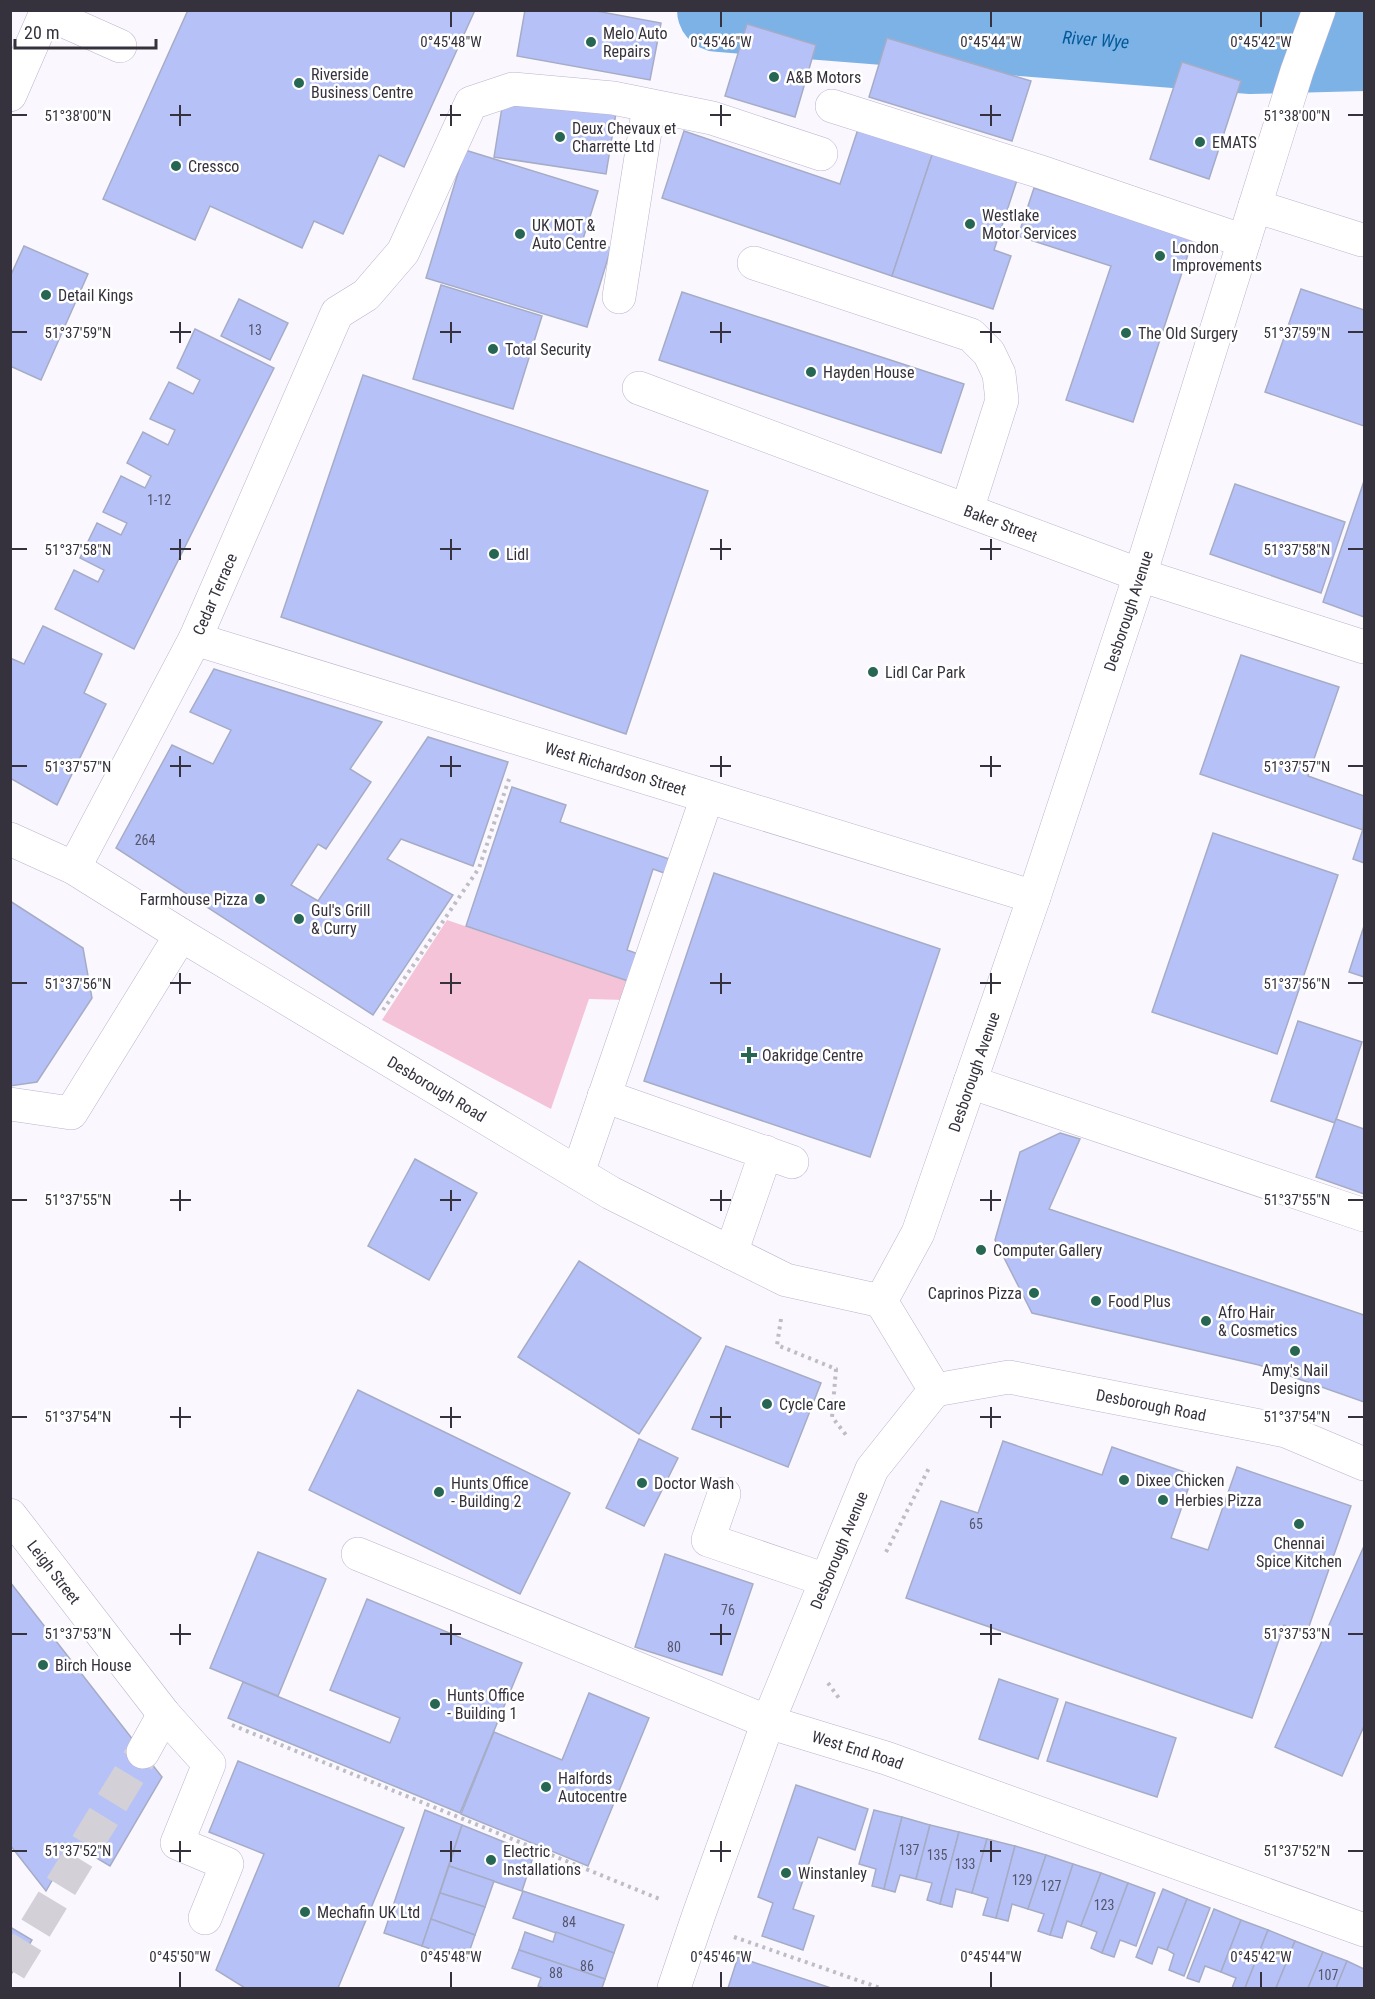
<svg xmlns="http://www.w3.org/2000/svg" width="1375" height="1999" font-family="'Roboto Condensed',sans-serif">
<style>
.green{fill:#f4c3d7}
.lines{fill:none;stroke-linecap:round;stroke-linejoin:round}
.river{stroke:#7db2e6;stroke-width:84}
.building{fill:#b6c2f7;stroke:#a6acc6;stroke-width:1.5}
.minor-tunnel{stroke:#d3d0d7;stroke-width:33;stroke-dasharray:33 16;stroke-linecap:butt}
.minor-casing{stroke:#bcb3ce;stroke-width:34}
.path{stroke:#bfbdc4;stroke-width:4;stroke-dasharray:3 4.5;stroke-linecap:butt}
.minor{stroke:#fff;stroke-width:33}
.ticks{fill:none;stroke:#36323d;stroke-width:2}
.poi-dot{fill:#266653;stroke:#fff;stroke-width:2}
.labels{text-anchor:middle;stroke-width:5;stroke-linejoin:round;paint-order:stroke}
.number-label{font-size:14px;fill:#56566c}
.poi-label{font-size:16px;fill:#36323d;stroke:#fff;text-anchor:start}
.street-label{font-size:16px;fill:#36323d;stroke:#fff}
.water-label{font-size:18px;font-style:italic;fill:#025998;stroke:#fff}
.ticks-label{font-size:15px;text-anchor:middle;fill:#36323d;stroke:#fff;stroke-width:5;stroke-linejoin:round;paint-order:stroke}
</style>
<rect width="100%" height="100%" fill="#faf8fe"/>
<path class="green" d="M 447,920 L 631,982 L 625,1000 L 589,999 L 551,1109 L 382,1020 Z"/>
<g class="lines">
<path class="river" id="s1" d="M 719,10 L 1249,52 L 1364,49"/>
</g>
<g class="building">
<path d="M 188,10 L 475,10 L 404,167 L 379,155 L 343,234 L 314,221 L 302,248 L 210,206 L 195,240 L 103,199 Z"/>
<path d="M 525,10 L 591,10 L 661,23 L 650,80 L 517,56 Z"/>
<path d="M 747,24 L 816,45 L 795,117 L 725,96 Z"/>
<path d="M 887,38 L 1031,81 L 1012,141 L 869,97 Z"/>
<path d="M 1182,62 L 1241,81 L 1209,179 L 1150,159 Z"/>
<path d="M 504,95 L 616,113 L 606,174 L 494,157 Z"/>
<path d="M 860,123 L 935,146 L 892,276 L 662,198 L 684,131 L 840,184 Z"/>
<path d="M 935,146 L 1019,174 L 994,250 L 1011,256 L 993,309 L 892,276 Z"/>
<path d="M 465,150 L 598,191 L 583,239 L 611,248 L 587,327 L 426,278 Z"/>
<path d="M 1034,188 L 1193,239 L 1133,422 L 1066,400 L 1111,266 L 1018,236 Z"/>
<path d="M 24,246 L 88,274 L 41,380 L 10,366 L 10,277 Z"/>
<path d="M 441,285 L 542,316 L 513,409 L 413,379 Z"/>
<path d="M 1301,289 L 1364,310 L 1364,309 L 1364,426 L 1265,392 Z"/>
<path d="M 682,292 L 964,384 L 941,453 L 659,360 Z"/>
<path d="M 239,299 L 288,323 L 270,360 L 221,336 Z"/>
<path d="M 195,329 L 274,368 L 134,649 L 55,609 L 74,570 L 98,582 L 104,570 L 80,558 L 97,523 L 121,535 L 127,523 L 103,512 L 121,476 L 145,488 L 151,476 L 127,463 L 143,432 L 168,445 L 175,430 L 150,419 L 169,382 L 193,394 L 200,380 L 177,368 Z"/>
<path d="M 363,375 L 708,491 L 626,734 L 281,617 Z"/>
<path d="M 1364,481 L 1364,617 L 1323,602 Z"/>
<path d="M 1235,484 L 1345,522 L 1321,593 L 1210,554 Z"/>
<path d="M 43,626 L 102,654 L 84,693 L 106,704 L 57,805 L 10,778 L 10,658 L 24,664 Z"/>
<path d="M 1241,655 L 1339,687 L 1308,776 L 1364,796 L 1363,830 L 1200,774 Z"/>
<path d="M 214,669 L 382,722 L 350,769 L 371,782 L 326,849 L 318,844 L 291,885 L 318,901 L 428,737 L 508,762 L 473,866 L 401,839 L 387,859 L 453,895 L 373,1015 L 116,848 L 172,745 L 213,764 L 231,730 L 190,712 Z"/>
<path d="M 512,787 L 566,805 L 560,822 L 672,860 L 667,874 L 653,869 L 627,950 L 641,955 L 631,982 L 466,926 Z"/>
<path d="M 1364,826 L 1364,863 L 1353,859 Z"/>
<path d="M 1213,833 L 1338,875 L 1277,1054 L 1152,1012 Z"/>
<path d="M 714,873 L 940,949 L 870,1157 L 644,1081 Z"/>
<path d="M 10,901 L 83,948 L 92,998 L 37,1082 L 10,1086 Z"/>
<path d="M 1364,926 L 1364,977 L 1349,972 Z"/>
<path d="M 1298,1021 L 1362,1042 L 1335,1123 L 1271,1101 Z"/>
<path d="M 1336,1119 L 1364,1129 L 1364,1194 L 1316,1177 Z"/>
<path d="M 1060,1133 L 1080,1139 L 1049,1209 L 1364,1315 L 1364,1402 L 1259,1365 L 1032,1313 L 995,1240 L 1020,1152 Z"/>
<path d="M 415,1159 L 477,1193 L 429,1280 L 368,1246 Z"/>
<path d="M 579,1261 L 701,1338 L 639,1434 L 518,1357 Z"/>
<path d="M 726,1346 L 821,1383 L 788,1467 L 692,1429 Z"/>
<path d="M 358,1390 L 570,1493 L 520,1594 L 309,1490 Z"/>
<path d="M 639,1439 L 678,1458 L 644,1526 L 606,1508 Z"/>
<path d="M 1003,1441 L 1102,1475 L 1112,1447 L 1193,1475 L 1171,1538 L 1208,1550 L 1237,1467 L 1351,1506 L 1307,1632 L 1284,1625 L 1252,1718 L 906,1598 L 941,1501 L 978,1513 Z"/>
<path d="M 1364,1546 L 1364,1726 L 1342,1776 L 1275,1747 Z"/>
<path d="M 258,1552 L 326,1579 L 278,1696 L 210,1668 Z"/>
<path d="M 665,1554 L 753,1584 L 722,1675 L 635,1647 Z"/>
<path d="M 10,1582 L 162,1777 L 110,1866 L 73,1844 L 46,1891 L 10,1845 Z"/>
<path d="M 367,1599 L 522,1663 L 460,1813 L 228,1718 L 243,1682 L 390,1743 L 400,1718 L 330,1690 Z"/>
<path d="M 999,1679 L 1058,1699 L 1038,1759 L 979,1739 Z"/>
<path d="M 589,1693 L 649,1718 L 588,1866 L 461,1814 L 494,1732 L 562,1760 Z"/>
<path d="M 1066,1702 L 1176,1738 L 1157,1797 L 1047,1761 Z"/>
<path d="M 238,1761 L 404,1828 L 338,1988 L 245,1988 L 216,1970 L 264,1854 L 209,1832 Z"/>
<path d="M 796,1785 L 868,1809 L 855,1850 L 818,1837 L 793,1909 L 814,1916 L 803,1950 L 762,1936 L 773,1903 L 758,1897 Z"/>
<path d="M 425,1810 L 462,1825 L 422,1946 L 384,1933 Z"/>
<path d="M 874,1810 L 902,1817 L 884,1889 L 872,1886 L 876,1869 L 859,1864 Z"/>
<path d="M 902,1817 L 930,1825 L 916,1879 L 900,1875 L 895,1892 L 884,1889 Z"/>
<path d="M 462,1825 L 534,1854 L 522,1891 L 449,1866 Z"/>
<path d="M 930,1825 L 959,1832 L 940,1904 L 927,1900 L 932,1883 L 916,1879 Z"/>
<path d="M 959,1832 L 987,1839 L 972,1893 L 956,1889 L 952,1907 L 940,1904 Z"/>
<path d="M 987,1839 L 1015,1846 L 996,1918 L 983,1915 L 988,1898 L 972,1893 Z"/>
<path d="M 1015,1846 L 1046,1855 L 1028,1909 L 1012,1904 L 1008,1921 L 996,1918 Z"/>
<path d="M 1046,1855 L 1073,1864 L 1050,1935 L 1038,1931 L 1044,1914 L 1028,1909 Z"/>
<path d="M 1073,1864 L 1101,1873 L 1081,1926 L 1067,1921 L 1062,1938 L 1050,1935 Z"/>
<path d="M 449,1866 L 494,1881 L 485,1907 L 440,1893 Z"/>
<path d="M 1101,1873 L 1128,1883 L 1102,1953 L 1091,1948 L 1097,1932 L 1081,1926 Z"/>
<path d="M 1128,1883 L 1155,1893 L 1136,1946 L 1120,1940 L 1114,1957 L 1102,1953 Z"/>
<path d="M 1163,1889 L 1187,1899 L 1167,1950 L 1158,1947 L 1152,1964 L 1136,1957 Z"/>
<path d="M 523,1891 L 624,1925 L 614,1953 L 513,1918 Z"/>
<path d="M 440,1893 L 485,1907 L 475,1935 L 431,1919 Z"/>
<path d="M 1187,1899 L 1210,1908 L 1184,1976 L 1169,1970 L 1174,1954 L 1167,1950 Z"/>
<path d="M 1214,1909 L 1241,1920 L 1221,1972 L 1205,1966 L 1199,1982 L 1187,1978 Z"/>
<path d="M 431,1919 L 475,1935 L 466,1961 L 422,1946 Z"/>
<path d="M 1241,1920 L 1268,1930 L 1245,1988 L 1232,1988 L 1236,1978 L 1221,1972 Z"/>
<path d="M 10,1927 L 32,1940 L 10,1976 Z"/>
<path d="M 1268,1930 L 1295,1941 L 1276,1988 L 1245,1988 Z"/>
<path d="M 525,1932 L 553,1942 L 556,1932 L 614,1953 L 605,1979 L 519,1950 Z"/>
<path d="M 1295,1941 L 1323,1952 L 1308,1988 L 1276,1988 Z"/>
<path d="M 519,1950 L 605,1979 L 602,1988 L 544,1988 L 538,1986 L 541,1978 L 512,1968 Z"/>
<path d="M 1323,1952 L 1347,1961 L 1336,1988 L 1308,1988 Z"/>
<path d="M 738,1957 L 831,1988 L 728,1988 Z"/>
<path d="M 1347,1961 L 1364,1969 L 1364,1988 L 1336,1988 Z"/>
</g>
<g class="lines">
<path class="minor-tunnel" d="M 10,1970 L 143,1752"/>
<g class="minor-casing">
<g id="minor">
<path d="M 46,13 L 120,46"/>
<path d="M 10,95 L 47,10"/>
<path d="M 832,106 L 1041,172 L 1244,241"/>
<path d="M 1255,206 L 1362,240"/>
<path d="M 754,263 L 971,335 L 989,353 L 999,374 L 1002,400 L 967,510"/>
<path d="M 619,297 L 649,106"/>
<path id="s2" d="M 639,388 L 1140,575 L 1364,647"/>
<path id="s3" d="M 195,639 L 1034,897"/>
<path id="s4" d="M 10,839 L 74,868 L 181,935 L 611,1193 L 786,1280 L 881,1301"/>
<path id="s5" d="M 74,868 L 195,639 L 337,313 L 366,295 L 403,252 L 471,103 L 513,89 L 613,98 L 712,118 L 821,154"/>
<path d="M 970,1082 L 1364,1215"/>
<path d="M 604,1096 L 792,1162"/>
<path d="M 10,1104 L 71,1113 L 181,935"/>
<path d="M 578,1173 L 707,797"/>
<path d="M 731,1253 L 766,1152"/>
<path id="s6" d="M 881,1301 L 918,1233 L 1034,897 L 1140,575 L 1297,71 L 1319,10"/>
<path d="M 881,1301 L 935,1390"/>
<path id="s7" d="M 935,1390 L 1009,1377 L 1286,1431 L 1364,1464"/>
<path d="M 724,1494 L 708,1540 L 826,1580"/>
<path id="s8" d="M 10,1515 L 164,1714 L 209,1764 L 177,1843 L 227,1864 L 205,1918"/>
<path id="s9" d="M 358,1554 L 768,1722 L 886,1758 L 1364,1930"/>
<path d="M 143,1752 L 164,1714"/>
<path id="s10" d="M 674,1988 L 699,1914 L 768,1722 L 872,1469 L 935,1390"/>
</g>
</g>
<g class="path">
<path d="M 383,1010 L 479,868 L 509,779"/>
<path d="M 781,1319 L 777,1345 L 836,1369 L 832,1417 L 846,1435"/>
<path d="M 886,1552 L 929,1468 L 927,1469"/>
<path d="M 828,1683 L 841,1701"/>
<path d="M 232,1725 L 662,1900"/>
<path d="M 734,1937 L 880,1988"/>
</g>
<use href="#minor" class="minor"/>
</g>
<path class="ticks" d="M 451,12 L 451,27M 721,12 L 721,27M 991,12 L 991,27M 1261,12 L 1261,27M 180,105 L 180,126M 451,105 L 451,126M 721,105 L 721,126M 991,105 L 991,126M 12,115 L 27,115M 170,115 L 191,115M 440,115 L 461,115M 710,115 L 731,115M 980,115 L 1001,115M 1348,115 L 1363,115M 180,322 L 180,343M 451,322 L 451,343M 721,322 L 721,343M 991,322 L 991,343M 12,332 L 27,332M 170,332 L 191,332M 440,332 L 461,332M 710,332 L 731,332M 980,332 L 1001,332M 1348,332 L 1363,332M 180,539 L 180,560M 451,539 L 451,560M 721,539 L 721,560M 991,539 L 991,560M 12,549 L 27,549M 170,549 L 191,549M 440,549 L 461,549M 710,549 L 731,549M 980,549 L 1001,549M 1348,549 L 1363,549M 180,756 L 180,777M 451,756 L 451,777M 721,756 L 721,777M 991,756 L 991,777M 12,766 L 27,766M 170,766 L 191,766M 440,766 L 461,766M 710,766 L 731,766M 980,766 L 1001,766M 1348,766 L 1363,766M 180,973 L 180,994M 451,973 L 451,994M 721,973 L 721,994M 991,973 L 991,994M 12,983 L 27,983M 170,983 L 191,983M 440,983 L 461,983M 710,983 L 731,983M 980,983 L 1001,983M 1348,983 L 1363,983M 180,1190 L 180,1211M 451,1190 L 451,1211M 721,1190 L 721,1211M 991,1190 L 991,1211M 12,1200 L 27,1200M 170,1200 L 191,1200M 440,1200 L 461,1200M 710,1200 L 731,1200M 980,1200 L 1001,1200M 1348,1200 L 1363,1200M 180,1407 L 180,1428M 451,1407 L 451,1428M 721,1407 L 721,1428M 991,1407 L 991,1428M 12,1417 L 27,1417M 170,1417 L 191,1417M 440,1417 L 461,1417M 710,1417 L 731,1417M 980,1417 L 1001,1417M 1348,1417 L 1363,1417M 180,1624 L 180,1645M 451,1624 L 451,1645M 721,1624 L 721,1645M 991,1624 L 991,1645M 12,1634 L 27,1634M 170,1634 L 191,1634M 440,1634 L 461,1634M 710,1634 L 731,1634M 980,1634 L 1001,1634M 1348,1634 L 1363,1634M 180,1841 L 180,1862M 451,1841 L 451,1862M 721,1841 L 721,1862M 991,1841 L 991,1862M 12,1851 L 27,1851M 170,1851 L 191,1851M 440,1851 L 461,1851M 710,1851 L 731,1851M 980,1851 L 1001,1851M 1348,1851 L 1363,1851M 180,1972 L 180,1987M 451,1972 L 451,1987M 721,1972 L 721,1987M 991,1972 L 991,1987M 1261,1972 L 1261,1987"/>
<g class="poi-dot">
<circle cx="591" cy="42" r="6"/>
<circle cx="774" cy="77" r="6"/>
<circle cx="299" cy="83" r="6"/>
<circle cx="560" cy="137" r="6"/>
<circle cx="1200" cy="142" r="6"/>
<circle cx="176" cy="166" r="6"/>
<circle cx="970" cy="224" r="6"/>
<circle cx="520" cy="234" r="6"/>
<circle cx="1160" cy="256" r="6"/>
<circle cx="46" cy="295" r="6"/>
<circle cx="1126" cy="333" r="6"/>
<circle cx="493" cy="349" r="6"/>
<circle cx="811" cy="372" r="6"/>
<circle cx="494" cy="554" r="6"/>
<circle cx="873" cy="672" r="6"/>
<circle cx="260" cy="899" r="6"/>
<circle cx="299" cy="919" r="6"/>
<path d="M746 1046h6v6h6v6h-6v6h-6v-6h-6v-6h6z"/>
<circle cx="981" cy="1250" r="6"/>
<circle cx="1034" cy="1293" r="6"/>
<circle cx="1096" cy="1301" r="6"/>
<circle cx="1206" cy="1321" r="6"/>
<circle cx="1295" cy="1351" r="6"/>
<circle cx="767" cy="1404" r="6"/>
<circle cx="1124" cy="1480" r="6"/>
<circle cx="642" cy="1483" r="6"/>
<circle cx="439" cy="1492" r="6"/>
<circle cx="1163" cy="1500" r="6"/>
<circle cx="1299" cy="1524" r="6"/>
<circle cx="43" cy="1665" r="6"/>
<circle cx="435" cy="1704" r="6"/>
<circle cx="546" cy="1787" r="6"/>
<circle cx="491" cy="1860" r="6"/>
<circle cx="786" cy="1873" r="6"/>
<circle cx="305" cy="1912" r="6"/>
</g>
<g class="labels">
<g class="number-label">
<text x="255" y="335">13</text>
<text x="159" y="505">1-12</text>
<text x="145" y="845">264</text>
<text x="976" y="1529">65</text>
<text x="728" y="1615">76</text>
<text x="674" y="1652">80</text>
<text x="909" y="1855">137</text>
<text x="937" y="1860">135</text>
<text x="965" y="1869">133</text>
<text x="1022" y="1885">129</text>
<text x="1051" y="1891">127</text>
<text x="1104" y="1910">123</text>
<text x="569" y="1927">84</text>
<text x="587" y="1971">86</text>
<text x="556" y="1978">88</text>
<text x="1328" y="1980">107</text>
</g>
<g class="poi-label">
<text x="603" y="39">Melo Auto<tspan x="603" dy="18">Repairs</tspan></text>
<text x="311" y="80">Riverside<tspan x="311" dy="18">Business Centre</tspan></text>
<text x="786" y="83">A&amp;B Motors</text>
<text x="572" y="134">Deux Chevaux et<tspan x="572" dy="18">Charrette Ltd</tspan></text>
<text x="1212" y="148">EMATS</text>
<text x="188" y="172">Cressco</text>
<text x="982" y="221">Westlake<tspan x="982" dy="18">Motor Services</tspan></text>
<text x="532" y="231">UK MOT &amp;<tspan x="532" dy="18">Auto Centre</tspan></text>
<text x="1172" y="253">London<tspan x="1172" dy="18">Improvements</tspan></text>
<text x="58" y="301">Detail Kings</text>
<text x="1138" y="339">The Old Surgery</text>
<text x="505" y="355">Total Security</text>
<text x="823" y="378">Hayden House</text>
<text x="506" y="560">Lidl</text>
<text x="885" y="678">Lidl Car Park</text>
<text x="248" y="905" text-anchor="end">Farmhouse Pizza</text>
<text x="311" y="916">Gul's Grill<tspan x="311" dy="18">&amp; Curry</tspan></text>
<text x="762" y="1061">Oakridge Centre</text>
<text x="993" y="1256">Computer Gallery</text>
<text x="1022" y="1299" text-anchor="end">Caprinos Pizza</text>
<text x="1108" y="1307">Food Plus</text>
<text x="1218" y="1318">Afro Hair<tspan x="1218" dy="18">&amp; Cosmetics</tspan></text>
<text x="1295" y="1376" text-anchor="middle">Amy's Nail<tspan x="1295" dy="18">Designs</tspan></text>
<text x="779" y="1410">Cycle Care</text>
<text x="1136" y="1486">Dixee Chicken</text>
<text x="451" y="1489">Hunts Office<tspan x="451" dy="18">- Building 2</tspan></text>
<text x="654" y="1489">Doctor Wash</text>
<text x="1175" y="1506">Herbies Pizza</text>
<text x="1299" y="1549" text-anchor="middle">Chennai<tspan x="1299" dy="18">Spice Kitchen</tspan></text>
<text x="55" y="1671">Birch House</text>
<text x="447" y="1701">Hunts Office<tspan x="447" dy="18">- Building 1</tspan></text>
<text x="558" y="1784">Halfords<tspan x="558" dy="18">Autocentre</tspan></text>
<text x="503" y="1857">Electric<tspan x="503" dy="18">Installations</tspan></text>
<text x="798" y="1879">Winstanley</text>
<text x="317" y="1918">Mechafin UK Ltd</text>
</g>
<g class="street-label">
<text dy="6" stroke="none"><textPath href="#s2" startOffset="386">Baker Street</textPath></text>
<text dy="6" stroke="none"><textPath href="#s5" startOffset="308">Cedar Terrace</textPath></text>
<text dy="6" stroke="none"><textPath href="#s6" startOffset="734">Desborough Avenue</textPath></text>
<text dy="6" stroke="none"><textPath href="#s3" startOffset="440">West Richardson Street</textPath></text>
<text dy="6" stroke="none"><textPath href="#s6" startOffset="248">Desborough Avenue</textPath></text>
<text dy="6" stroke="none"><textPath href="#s4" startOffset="495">Desborough Road</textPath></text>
<text dy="6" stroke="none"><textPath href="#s7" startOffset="220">Desborough Road</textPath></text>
<text dy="6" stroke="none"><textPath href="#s10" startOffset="468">Desborough Avenue</textPath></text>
<text dy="6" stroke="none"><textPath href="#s8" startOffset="72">Leigh Street</textPath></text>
<text dy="6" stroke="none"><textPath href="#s9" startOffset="537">West End Road</textPath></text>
</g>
<g class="water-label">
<text dy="6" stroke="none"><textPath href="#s1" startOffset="378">River Wye</textPath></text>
</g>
</g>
<g class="ticks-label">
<text x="451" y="47">0°45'48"W</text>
<text x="721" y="47">0°45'46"W</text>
<text x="991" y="47">0°45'44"W</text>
<text x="1261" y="47">0°45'42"W</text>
<text x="78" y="121">51°38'00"N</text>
<text x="1297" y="121">51°38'00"N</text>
<text x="78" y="338">51°37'59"N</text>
<text x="1297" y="338">51°37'59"N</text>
<text x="78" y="555">51°37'58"N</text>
<text x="1297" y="555">51°37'58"N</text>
<text x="78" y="772">51°37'57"N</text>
<text x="1297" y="772">51°37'57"N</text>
<text x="78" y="989">51°37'56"N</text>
<text x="1297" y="989">51°37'56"N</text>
<text x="78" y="1205">51°37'55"N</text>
<text x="1297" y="1205">51°37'55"N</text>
<text x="78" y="1422">51°37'54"N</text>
<text x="1297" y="1422">51°37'54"N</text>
<text x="78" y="1639">51°37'53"N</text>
<text x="1297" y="1639">51°37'53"N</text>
<text x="78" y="1856">51°37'52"N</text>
<text x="1297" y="1856">51°37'52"N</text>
<text x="180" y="1962">0°45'50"W</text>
<text x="451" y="1962">0°45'48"W</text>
<text x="721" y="1962">0°45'46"W</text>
<text x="991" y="1962">0°45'44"W</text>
<text x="1261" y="1962">0°45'42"W</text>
</g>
<rect width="1375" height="1999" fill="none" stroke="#36323d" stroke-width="24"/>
<path d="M15 39v9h141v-9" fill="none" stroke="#36323d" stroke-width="3"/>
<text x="24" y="39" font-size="18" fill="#36323d" stroke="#ffffff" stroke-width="4.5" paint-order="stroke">20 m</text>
</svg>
